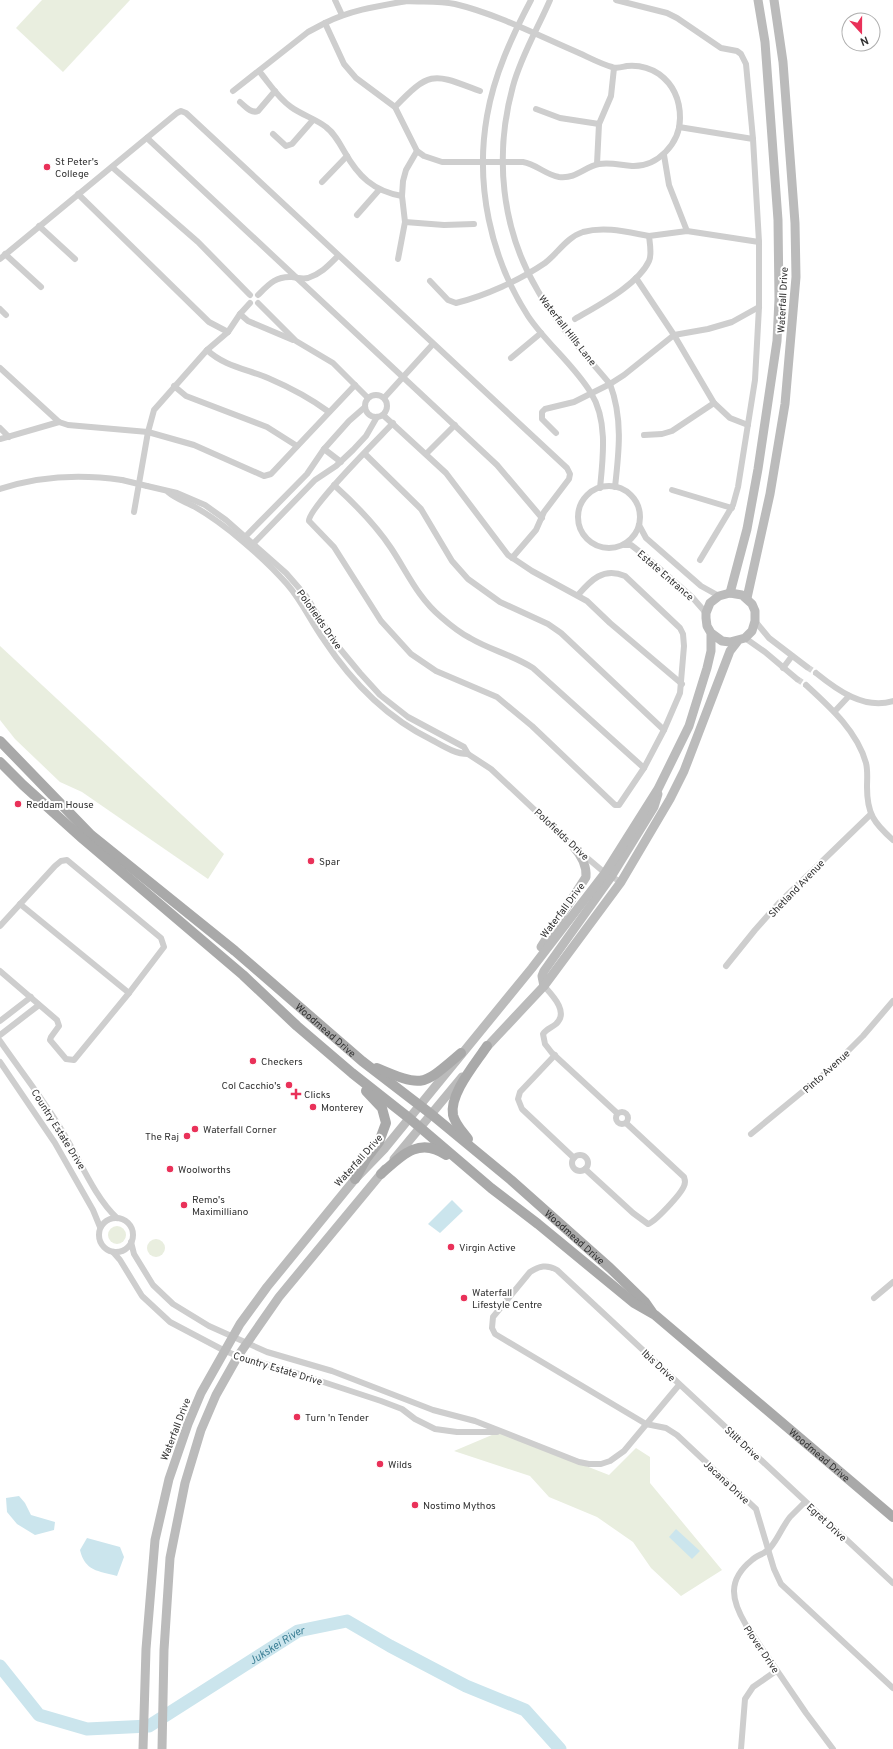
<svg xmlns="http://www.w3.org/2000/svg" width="893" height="1749" font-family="Overpass,sans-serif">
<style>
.green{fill:#e9eedf}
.water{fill:#cbe5ed}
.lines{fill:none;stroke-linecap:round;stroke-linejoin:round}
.river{stroke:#cbe5ed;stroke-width:13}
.street-tunnel{stroke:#d6d6d6;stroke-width:6;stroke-dasharray:6 3;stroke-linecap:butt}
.street{stroke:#cecece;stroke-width:6}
.secondary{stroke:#bbb;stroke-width:9}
.primary{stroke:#a9a9a9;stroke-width:10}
.street-bridge{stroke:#cecece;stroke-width:6}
.poi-dot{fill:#e93159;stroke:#fff;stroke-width:1.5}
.labels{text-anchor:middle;stroke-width:4;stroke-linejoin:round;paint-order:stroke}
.poi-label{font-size:10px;fill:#313131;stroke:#fff;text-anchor:start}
.street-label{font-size:10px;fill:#313131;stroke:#fff}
.water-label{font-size:11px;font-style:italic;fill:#3c7f95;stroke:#fff}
</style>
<rect width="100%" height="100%" fill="#fff"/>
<g class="green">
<path d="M 42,0 L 130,0 L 63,72 L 16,28 Z"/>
<path d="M 0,646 L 224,854 L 208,879 L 82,792 L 60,782 L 15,739 L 0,720 Z"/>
<circle cx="117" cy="1235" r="9"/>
<circle cx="156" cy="1248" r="9"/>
<path d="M 499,1432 L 609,1475 L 636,1448 L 650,1457 L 650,1483 L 722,1570 L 681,1596 L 651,1568 L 633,1542 L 597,1517 L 549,1497 L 530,1476 L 454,1451 Z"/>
</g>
<g class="water">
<path d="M 452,1200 L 463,1211 L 440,1233 L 428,1224 Z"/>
<path d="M 19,1496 L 25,1503 L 31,1515 L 55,1522 L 54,1530 L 35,1535 L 17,1524 L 7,1512 L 6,1498 Z"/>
<path d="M 676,1529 L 700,1551 L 692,1559 L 669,1537 Z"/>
<path d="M 87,1538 L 120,1547 L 124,1557 L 117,1576 C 98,1571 85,1571 80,1550 Z"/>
</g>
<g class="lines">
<path class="river" id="s1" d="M 0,1666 L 39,1715 L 87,1729 L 149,1726 L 298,1631 L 347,1621 L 390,1646 L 466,1686 L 525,1710 L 560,1749"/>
<g class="street-tunnel">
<path d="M 807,667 L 816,673"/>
<path d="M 797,679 L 806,685"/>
</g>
<g class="street">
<path d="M 335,0 L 342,15"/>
<path d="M 531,0 C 512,36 494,75 487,116 C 475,184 490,257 528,316 C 546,343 574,365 591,393 C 608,420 603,458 600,488"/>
<path d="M 550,0 C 538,28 521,56 513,86 C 494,155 501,229 538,291 C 557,325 585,354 610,384 C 623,418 619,452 615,487"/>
<path d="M 616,0 L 667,13 L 677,18 L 721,48 L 737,51 L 741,54 L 746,64 L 753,139"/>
<path d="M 407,1 C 423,2 440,1 455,4 C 497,14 539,36 579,53 C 590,58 601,64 612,67 C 617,69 622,67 627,66 C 638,65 650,68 659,74 C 674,85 680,100 680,118 C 680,143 658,167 632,166 C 620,165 610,162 599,164 C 584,167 577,179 559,177 C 546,175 536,164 523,162 L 442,162 L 424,156 L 417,151 L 395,107 L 356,78 L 344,64 L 325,23 C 351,10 378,6 407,1 Z"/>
<path d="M 259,71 C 269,83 278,98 291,107 C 302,115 316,119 326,127 C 334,133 339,142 344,151 C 358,176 373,191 402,196"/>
<path d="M 233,91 L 308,32 L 325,23"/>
<path d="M 240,102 C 245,106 251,114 258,111 L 275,91"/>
<path d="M 395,107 C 431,69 434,74 480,91"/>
<path d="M 536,109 L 560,118 L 599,124"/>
<path d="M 679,127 L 753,139 L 759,242 L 759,307 L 755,380 L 738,487 L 733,505 L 700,560"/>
<path d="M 273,134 L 286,146 L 292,144 L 313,120"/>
<path d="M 147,138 L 497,465 L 542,518"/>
<path d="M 664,155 L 669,185 L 687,231"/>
<path d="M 597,164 L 599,124 L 611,96 L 614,68"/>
<path d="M 112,167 L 198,242 L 250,295"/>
<path d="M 322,182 L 347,156"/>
<path d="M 78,194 L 209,322 L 228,332"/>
<path d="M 357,215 L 379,190"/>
<path d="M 405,222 L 444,225 L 474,224"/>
<path d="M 39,226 L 75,259"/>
<path d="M 5,254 L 41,287"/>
<path d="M 0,259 L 177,113 L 181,111 L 186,113 L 567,468 L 570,474 L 569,479 L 544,512 L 536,530 L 512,558"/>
<path d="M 398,259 L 405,222 L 402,196 L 403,181 L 406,170 L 417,151"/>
<path d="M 636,278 L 674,335 L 714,403 L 730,418 L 748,425"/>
<path d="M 430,281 L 448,300 L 456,303 C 485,296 520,280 545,263 C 557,254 567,237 583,232 C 605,226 627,232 649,236"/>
<path d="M 258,295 C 269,284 276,276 292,277 C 297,278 303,279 308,278 C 321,274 329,265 338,256"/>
<path d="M 258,303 L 296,341 L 333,363 L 368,398"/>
<path d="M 0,309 L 6,315"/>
<path d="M 240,314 L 248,321 L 293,340"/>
<path d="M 575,319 C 597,306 638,285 649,261 C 652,255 650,244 649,236 L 687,231 L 759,242"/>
<path d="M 207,350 C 224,366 246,369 268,378 C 289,387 310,398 329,412"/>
<path d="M 511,358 L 541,333"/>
<path d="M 0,368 L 59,422 L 68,425 L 148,432 L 194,445 L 264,476 L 271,474 L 355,385"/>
<path d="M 174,386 L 186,396 L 267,427 L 297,446"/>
<circle cx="376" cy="406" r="11"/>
<path d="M 384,398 L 433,344"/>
<path d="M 383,415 L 446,473 L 508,555 L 532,571 L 587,601 L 610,623 L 682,684"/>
<path d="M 393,423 C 380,437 308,508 309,521 L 334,547 L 381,621 L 411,654 L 436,671 L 497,697 L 532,726 L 615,805 L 619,805 L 644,768 L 664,730 L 680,693 L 684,646 L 683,634 L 680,628 L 625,576 C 603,567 591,580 578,595"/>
<path d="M 0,428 L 9,437"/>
<path d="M 556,433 L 542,419 L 542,412 L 545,409 L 574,402 L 610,384 L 624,375 L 674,335 L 708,329 L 732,322 L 759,307"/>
<path d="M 644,435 L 662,434 L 672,431 L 714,403"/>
<path d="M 0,439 L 59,422"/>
<path d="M 324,449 L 341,462"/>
<path d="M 365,454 L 421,509 L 452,561 L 468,579 L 500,602 L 548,624 L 561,633 L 664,730"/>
<path d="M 426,454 L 455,425"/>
<path d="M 334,485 C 355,504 375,524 391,548 C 407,572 418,598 441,617 C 449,624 460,633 470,638 C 490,650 513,655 533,668 L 644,768"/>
<path d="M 147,486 L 177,493 L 205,505 L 226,520 L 286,573 L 306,596 L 336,644 L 360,673 L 380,695 L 408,717 L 464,747 L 468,754 L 491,769 L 573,846 L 605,873 L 621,882"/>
<circle cx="609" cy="517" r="31"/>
<path d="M 0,489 C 39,476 81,474 122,480"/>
<path d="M 672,490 L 732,508"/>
<path d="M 168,492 C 176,499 186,502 195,507 C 225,524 264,558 287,584 C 302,601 311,622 324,640 C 351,681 387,718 432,740 C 443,746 455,754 468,754"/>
<path d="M 134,512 L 148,432 L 154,410 L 207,350 L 228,332 L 240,314 L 250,303"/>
<path d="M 639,525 L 646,538 L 701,586 L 719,596"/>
<path d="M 244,538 L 307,474 L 324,449 L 349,421 L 365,407"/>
<path d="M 252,545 L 315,480 L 336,466 L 353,450 L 366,436 L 377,417"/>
<path d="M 624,545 L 631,545 L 644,555 L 692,597 L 706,613"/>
<path d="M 755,621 L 769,638 L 807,667"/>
<path d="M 745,638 L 765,652 L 797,679"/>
<path d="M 783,668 L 792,656"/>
<path d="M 816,673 C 837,690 864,710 893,701"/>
<path d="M 806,685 C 830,707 857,731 866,763 C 868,771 867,779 867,787 C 867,814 874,823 893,840"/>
<path d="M 835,711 L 849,696"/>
<path d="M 20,904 L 129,993"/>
<path d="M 0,926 L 55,866 L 61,861 L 67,860 L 161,938 L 164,947 L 129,993 L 74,1060 L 66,1059 L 50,1040 L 51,1037 L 59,1026 L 57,1020 L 0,971"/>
<path d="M 726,966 L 755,930 L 779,903 L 871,814"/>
<path d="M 544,986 C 553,996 569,1012 556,1024 C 551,1028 546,1029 543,1034 L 545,1044 L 552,1053 L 617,1113"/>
<path d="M 0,1021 L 31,997"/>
<path d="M 0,1035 L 39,1005"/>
<path d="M 0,1041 C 20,1070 43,1099 61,1129 C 78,1156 94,1197 117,1218"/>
<path d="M 555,1055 L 520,1092 L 518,1099 L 522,1109 L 574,1158"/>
<path d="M 0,1062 L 55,1143 L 93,1210 L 100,1227"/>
<circle cx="622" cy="1118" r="6"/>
<path d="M 751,1134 L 829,1070 L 863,1036 L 893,1001"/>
<circle cx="580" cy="1163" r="8"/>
<path d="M 585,1169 L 633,1213 L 648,1224 C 655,1222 681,1194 684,1186 C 686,1182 685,1180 684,1177 L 626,1123"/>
<circle cx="116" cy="1235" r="17"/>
<path d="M 131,1242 L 134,1254 L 153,1285 L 173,1304 L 209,1326 L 267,1352 L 332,1371 L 433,1410 L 475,1421 L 579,1462 L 589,1464 L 601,1464 L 610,1461 L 624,1451 L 679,1385"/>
<path d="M 113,1252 L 120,1260 L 142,1296 L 170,1322 L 225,1351 L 238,1356 L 299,1374 L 381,1401 L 402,1409 L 415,1419 L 435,1429 L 457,1432 L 497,1432"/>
<path d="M 874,1298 L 893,1282"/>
<path d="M 805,1502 C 800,1507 795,1512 790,1517 C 782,1527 778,1539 770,1548 C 765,1554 757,1555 752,1560 C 727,1580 731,1600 746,1625 L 806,1713 L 833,1749"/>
<path d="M 893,1583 L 557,1270 C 547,1264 539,1266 530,1272 L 493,1317 L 492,1328 L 495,1334 L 646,1424 L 666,1428 L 677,1435 L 756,1509 L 774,1569 L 781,1584 L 893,1688"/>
<path d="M 741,1749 L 745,1699 L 753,1687 L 776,1671"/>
</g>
<g class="secondary">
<path d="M 730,593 L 747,529 L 758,469 L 777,341 L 779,299 L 778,220 L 765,42 L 758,0"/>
<path d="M 747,598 L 770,494 L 785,404 L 796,277 L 795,223 L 783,62 L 774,0"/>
<path d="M 541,947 L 586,877 C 587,865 581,855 573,846"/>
<path d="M 544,986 L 542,976 L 544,971 L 611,877 L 654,807 L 658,794"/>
<path d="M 483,1051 L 544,986 L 621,882 L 670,799 L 684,771 L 730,651 L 737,642"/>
<path d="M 394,1159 L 462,1077"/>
<path d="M 143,1749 L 146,1649 L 155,1540 L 169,1479 L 188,1424 L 201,1393 L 240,1324 L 267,1287 L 355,1179 L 385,1148 L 532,968 L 605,873 L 658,789 L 689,726 L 707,668 L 711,651 L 711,633 L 707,626 L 706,618 L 706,613 L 710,603 L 719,596 L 730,593 L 742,595 L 752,604 L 755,611 L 755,621 L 752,631 L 745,638 L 730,642 L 722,641 L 711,633"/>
<path d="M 162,1749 L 164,1650 L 170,1558 L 185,1483 L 201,1430 L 216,1395 L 238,1356 L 279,1297 L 385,1169"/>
</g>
<g class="primary">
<path id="s2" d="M 0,741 L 91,835 L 235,951 L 362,1061 L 431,1114 L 511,1180 L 610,1268 L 645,1302 L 652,1312"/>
<path id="s3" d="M 0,762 L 23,785 L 83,839 L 243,975 L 297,1026 L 352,1073 L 409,1118 L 491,1188 L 538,1224 L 634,1303 L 655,1315 L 893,1517"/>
<path d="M 377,1068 C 424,1088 422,1086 461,1053"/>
<path d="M 468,1139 C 462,1131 455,1124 453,1115 C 449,1094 476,1063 487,1046"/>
<path d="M 381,1174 C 401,1156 419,1136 446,1155"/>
<path d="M 355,1179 L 366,1159 L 379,1142 L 386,1123 L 382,1108 L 366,1091"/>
</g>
<path class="street-bridge" d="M 122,480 L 147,486"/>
</g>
<g class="poi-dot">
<circle cx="47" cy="167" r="4"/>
<circle cx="18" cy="804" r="4"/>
<circle cx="311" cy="861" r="4"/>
<circle cx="253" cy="1061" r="4"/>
<circle cx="289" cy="1085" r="4"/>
<path d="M294 1088h4v4h4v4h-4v4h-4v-4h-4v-4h4z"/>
<circle cx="313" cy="1107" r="4"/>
<circle cx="195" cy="1129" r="4"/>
<circle cx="187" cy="1136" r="4"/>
<circle cx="170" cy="1169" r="4"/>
<circle cx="184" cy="1205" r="4"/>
<circle cx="451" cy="1247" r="4"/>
<circle cx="464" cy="1298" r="4"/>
<circle cx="297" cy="1417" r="4"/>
<circle cx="380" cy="1464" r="4"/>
<circle cx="415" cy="1505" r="4"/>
</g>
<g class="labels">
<g class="poi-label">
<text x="55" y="165">St Peter's<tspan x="55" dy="12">College</tspan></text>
<text x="26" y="808">Reddam House</text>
<text x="319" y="865">Spar</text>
<text x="261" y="1065">Checkers</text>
<text x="281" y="1089" text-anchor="end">Col Cacchio's</text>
<text x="304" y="1098">Clicks</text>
<text x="321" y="1111">Monterey</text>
<text x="203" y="1133">Waterfall Corner</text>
<text x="179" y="1140" text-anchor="end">The Raj</text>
<text x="178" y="1173">Woolworths</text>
<text x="192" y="1203">Remo's<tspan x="192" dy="12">Maximilliano</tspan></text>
<text x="459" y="1251">Virgin Active</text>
<text x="472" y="1296">Waterfall<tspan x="472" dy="12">Lifestyle Centre</tspan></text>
<text x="305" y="1421">Turn 'n Tender</text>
<text x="388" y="1468">Wilds</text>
<text x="423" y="1509">Nostimo Mythos</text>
</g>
<g class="street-label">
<text transform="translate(782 300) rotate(-87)" y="4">Waterfall Drive</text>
<text transform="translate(568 330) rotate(52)" y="4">Waterfall Hills Lane</text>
<text transform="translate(666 575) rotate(41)" y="4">Estate Entrance</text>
<text transform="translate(320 619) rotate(55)" y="4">Polofields Drive</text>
<text transform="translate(562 834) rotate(43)" y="4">Polofields Drive</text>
<text transform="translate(796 888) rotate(-46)" y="4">Shetland Avenue</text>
<text transform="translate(562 910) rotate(-53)" y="4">Waterfall Drive</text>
<text dy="4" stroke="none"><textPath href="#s2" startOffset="436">Woodmead Drive</textPath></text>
<text transform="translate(826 1071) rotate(-42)" y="4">Pinto Avenue</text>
<text transform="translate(59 1129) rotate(58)" y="4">Country Estate Drive</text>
<text transform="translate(358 1160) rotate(-48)" y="4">Waterfall Drive</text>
<text dy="4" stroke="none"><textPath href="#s2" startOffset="760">Woodmead Drive</textPath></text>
<text transform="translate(659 1365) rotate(43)" y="4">Ibis Drive</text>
<text transform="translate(278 1368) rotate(17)" y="4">Country Estate Drive</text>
<text transform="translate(175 1429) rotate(-69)" y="4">Waterfall Drive</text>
<text transform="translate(743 1443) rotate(43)" y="4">Stilt Drive</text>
<text dy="4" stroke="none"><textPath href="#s3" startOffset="1074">Woodmead Drive</textPath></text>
<text transform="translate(727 1482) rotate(43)" y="4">Jacana Drive</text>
<text transform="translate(827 1522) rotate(43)" y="4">Egret Drive</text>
<text transform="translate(762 1649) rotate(56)" y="4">Plover Drive</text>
</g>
<g class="water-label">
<text dy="4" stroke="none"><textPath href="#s1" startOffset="326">Jukskei River</textPath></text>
</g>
</g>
<g transform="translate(861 32) rotate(159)"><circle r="19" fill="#ffffff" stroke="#adadad"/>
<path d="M0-3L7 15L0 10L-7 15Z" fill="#e93159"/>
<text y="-6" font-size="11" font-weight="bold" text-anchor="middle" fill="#313131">N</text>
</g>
</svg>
